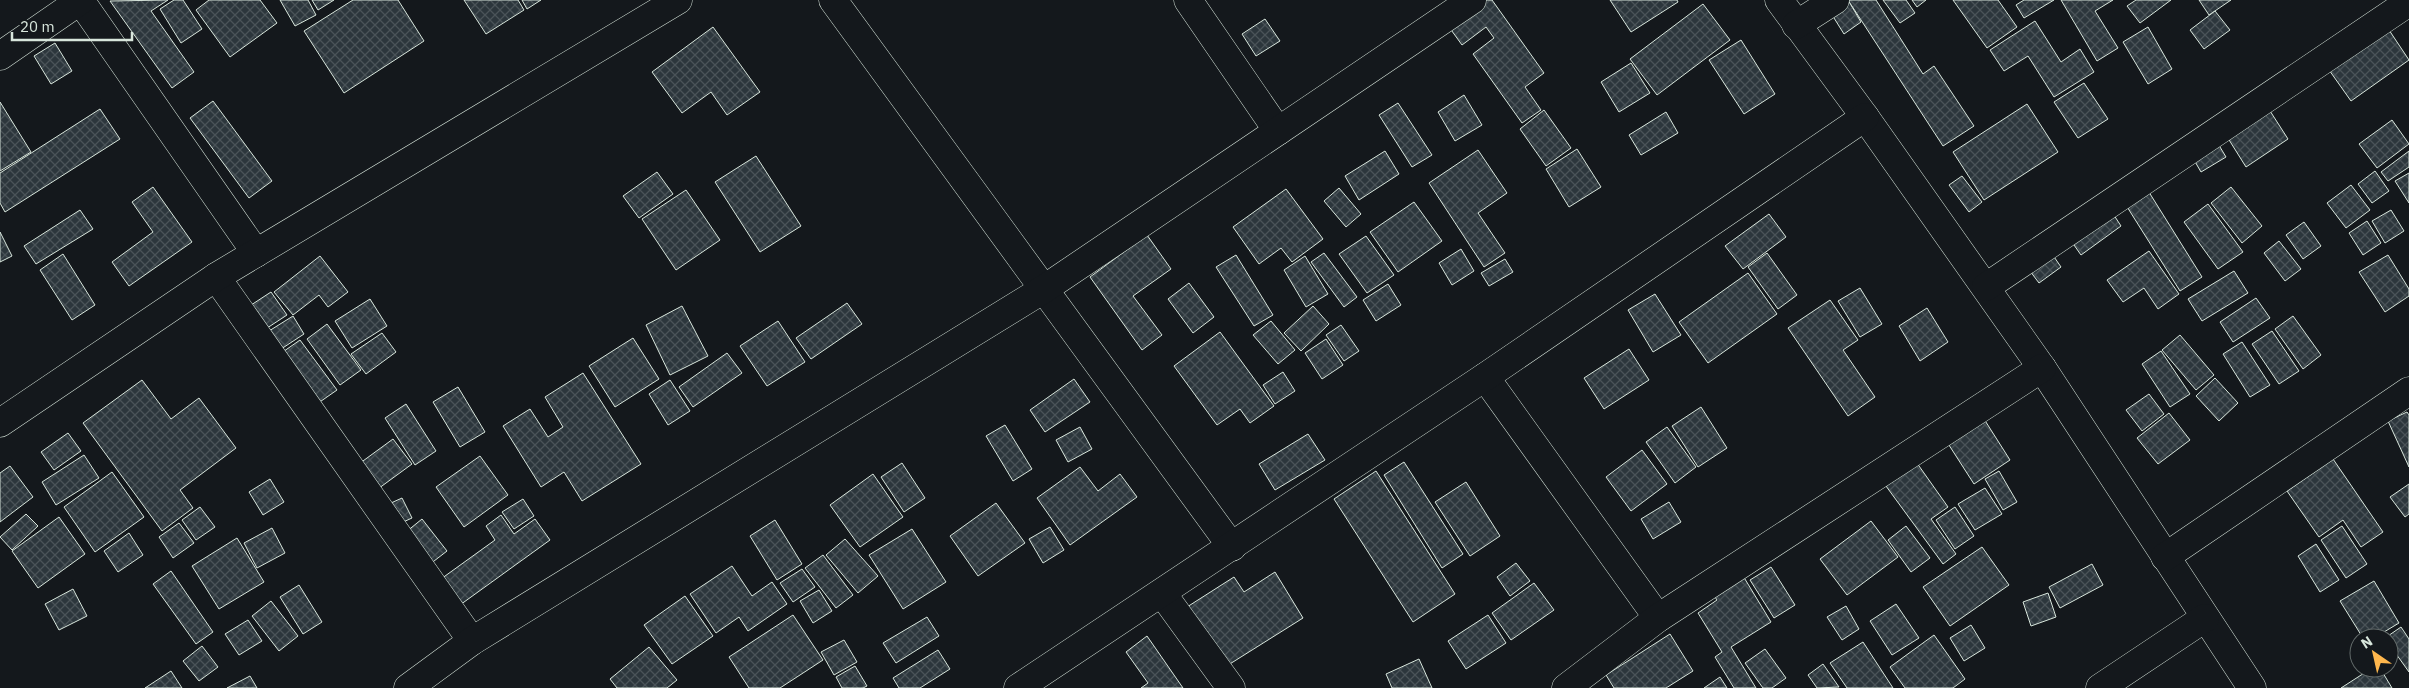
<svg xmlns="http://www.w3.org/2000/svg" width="2409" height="688" font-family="'IBM Plex Sans',sans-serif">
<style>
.building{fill:url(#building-cross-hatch);stroke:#d8e6dc}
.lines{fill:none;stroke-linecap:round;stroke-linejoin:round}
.minor-casing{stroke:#d8e6dc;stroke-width:29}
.secondary-casing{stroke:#d8e6dc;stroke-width:29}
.minor{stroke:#14181c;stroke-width:28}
.secondary{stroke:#14181c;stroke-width:28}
</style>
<defs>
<pattern id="building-cross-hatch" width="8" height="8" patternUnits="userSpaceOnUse" patternTransform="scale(1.25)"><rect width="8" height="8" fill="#2c363c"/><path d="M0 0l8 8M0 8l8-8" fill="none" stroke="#4a5358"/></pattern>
</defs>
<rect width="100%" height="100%" fill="#14181c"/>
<g class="building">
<path d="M 168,0 L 151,11 L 194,72 L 172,88 L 110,1 Z"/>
<path d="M 174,0 L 183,0 L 202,29 L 181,43 L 160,9 Z"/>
<path d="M 209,0 L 260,0 L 277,23 L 230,57 L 196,10 Z"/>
<path d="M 280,0 L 308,0 L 316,15 L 295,26 Z"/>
<path d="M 312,0 L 334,0 L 318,10 Z"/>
<path d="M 353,0 L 398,0 L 424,41 L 344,93 L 304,31 Z"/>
<path d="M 464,0 L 518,0 L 524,10 L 486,34 Z"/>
<path d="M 522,0 L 541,0 L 527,9 Z"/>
<path d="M 1485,0 L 1492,0 L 1544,73 L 1525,87 L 1541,110 L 1522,123 L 1473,54 L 1494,38 L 1486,27 L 1462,45 L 1449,27 Z"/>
<path d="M 1610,0 L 1677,0 L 1678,2 L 1631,32 Z"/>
<path d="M 1848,0 L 1861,22 L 1844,34 L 1829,10 Z"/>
<path d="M 1848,0 L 1876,0 L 1923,74 L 1934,66 L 1974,126 L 1943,146 Z"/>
<path d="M 1883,0 L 1906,0 L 1915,13 L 1900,23 Z"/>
<path d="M 1912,0 L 1926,0 L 1917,7 Z"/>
<path d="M 1953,0 L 1998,0 L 2017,27 L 1987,48 Z"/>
<path d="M 2024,0 L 2054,0 L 2024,18 L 2016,5 Z"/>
<path d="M 2061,0 L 2113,0 L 2095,11 L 2118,48 L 2097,61 Z"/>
<path d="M 2136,0 L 2171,0 L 2140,23 L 2127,6 Z"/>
<path d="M 2199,0 L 2231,0 L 2209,15 Z"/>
<path d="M 1703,4 L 1730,40 L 1657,95 L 1630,59 Z"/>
<path d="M 2215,11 L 2230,30 L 2204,49 L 2190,30 Z"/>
<path d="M 2381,18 L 2409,60 L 2351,101 L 2322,60 Z"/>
<path d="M 1265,19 L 1280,41 L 1256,56 L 1242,34 Z"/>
<path d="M 2035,21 L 2061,62 L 2080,49 L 2094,72 L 2054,97 L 2028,56 L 2004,71 L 1990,50 Z"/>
<path d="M 713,27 L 760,92 L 727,115 L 711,92 L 682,113 L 652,72 Z"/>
<path d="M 2148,27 L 2172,69 L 2148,84 L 2123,42 Z"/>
<path d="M 1741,40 L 1775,94 L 1744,114 L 1709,60 Z"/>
<path d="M 55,43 L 72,71 L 51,84 L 34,56 Z"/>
<path d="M 1631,63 L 1650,93 L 1619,112 L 1601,82 Z"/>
<path d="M 2084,83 L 2108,119 L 2078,138 L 2054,102 Z"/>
<path d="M 1464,95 L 1482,125 L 1455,141 L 1438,112 Z"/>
<path d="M 2263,100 L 2288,139 L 2246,167 L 2221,127 Z"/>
<path d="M 213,101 L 272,181 L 249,198 L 190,118 Z"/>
<path d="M 0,102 L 31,152 L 0,171 Z"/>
<path d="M 1398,103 L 1432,155 L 1412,167 L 1379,115 Z"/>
<path d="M 2027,104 L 2058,152 L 1984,200 L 1953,152 Z"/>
<path d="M 100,109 L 120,139 L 5,212 L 0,203 L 0,173 Z"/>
<path d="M 1544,110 L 1571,148 L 1546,166 L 1520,129 Z"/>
<path d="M 1666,112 L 1678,133 L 1641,155 L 1629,135 Z"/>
<path d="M 2392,120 L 2409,144 L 2377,168 L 2359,144 Z"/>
<path d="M 2211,132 L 2226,157 L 2201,172 L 2186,146 Z"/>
<path d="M 1577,149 L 1601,187 L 1569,207 L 1546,169 Z"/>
<path d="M 1478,150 L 1507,193 L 1478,213 L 1505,253 L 1484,267 L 1429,183 Z"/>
<path d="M 1385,151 L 1399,174 L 1359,200 L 1345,176 Z"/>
<path d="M 2409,151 L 2409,167 L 2388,181 L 2381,172 Z"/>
<path d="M 756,156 L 801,226 L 760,252 L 715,182 Z"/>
<path d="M 2375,171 L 2389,191 L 2372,203 L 2358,184 Z"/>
<path d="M 657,172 L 673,194 L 639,218 L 623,196 Z"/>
<path d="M 2409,173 L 2409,203 L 2395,181 Z"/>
<path d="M 1962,176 L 1982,202 L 1969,212 L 1949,185 Z"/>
<path d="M 2142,181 L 2202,277 L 2180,291 L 2119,194 Z"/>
<path d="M 2351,185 L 2370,210 L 2346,228 L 2327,203 Z"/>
<path d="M 153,187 L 192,242 L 129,286 L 112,262 L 153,232 L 132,202 Z"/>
<path d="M 2231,187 L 2262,226 L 2242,243 L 2211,203 Z"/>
<path d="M 1339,188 L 1361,214 L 1346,227 L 1324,201 Z"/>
<path d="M 1286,189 L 1323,239 L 1292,262 L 1281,248 L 1259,264 L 1233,227 Z"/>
<path d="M 686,190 L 720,240 L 676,270 L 642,219 Z"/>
<path d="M 1414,202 L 1442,241 L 1398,272 L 1370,232 Z"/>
<path d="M 2208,204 L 2243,252 L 2218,269 L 2184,222 Z"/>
<path d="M 2108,206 L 2121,226 L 2081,255 L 2067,235 Z"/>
<path d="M 80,210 L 93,229 L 36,264 L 24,246 Z"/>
<path d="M 2391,210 L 2404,231 L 2385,243 L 2372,221 Z"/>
<path d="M 1769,214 L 1786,237 L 1743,269 L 1725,246 Z"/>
<path d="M 2367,221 L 2381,243 L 2363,255 L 2349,233 Z"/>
<path d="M 2304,222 L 2321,246 L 2303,259 L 2286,235 Z"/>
<path d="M 0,232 L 12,256 L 0,262 Z"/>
<path d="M 1147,235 L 1171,269 L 1133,296 L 1162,335 L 1142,350 L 1090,277 Z"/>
<path d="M 1366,236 L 1394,275 L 1367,293 L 1339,254 Z"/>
<path d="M 2279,241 L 2301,269 L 2285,281 L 2264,253 Z"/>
<path d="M 2048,248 L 2061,267 L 2039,283 L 2024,263 Z"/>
<path d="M 1461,249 L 1474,271 L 1452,285 L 1439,263 Z"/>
<path d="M 2149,251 L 2179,294 L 2158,309 L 2144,288 L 2123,302 L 2107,280 Z"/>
<path d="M 1324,253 L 1357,297 L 1344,307 L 1311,262 Z"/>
<path d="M 1767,253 L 1797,295 L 1778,309 L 1748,267 Z"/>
<path d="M 63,254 L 95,305 L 72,320 L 40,270 Z"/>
<path d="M 1236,255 L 1273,315 L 1254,326 L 1216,267 Z"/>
<path d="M 2388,255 L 2409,289 L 2409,296 L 2385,312 L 2359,272 Z"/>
<path d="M 320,256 L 348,292 L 328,307 L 319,295 L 293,315 L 274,292 Z"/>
<path d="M 1305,256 L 1328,294 L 1306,307 L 1284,270 Z"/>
<path d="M 1505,259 L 1513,272 L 1489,286 L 1481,273 Z"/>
<path d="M 2234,271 L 2248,293 L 2202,321 L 2188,299 Z"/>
<path d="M 1748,273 L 1777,314 L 1708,363 L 1679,322 Z"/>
<path d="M 1189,283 L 1214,317 L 1193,333 L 1168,299 Z"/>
<path d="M 1388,284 L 1401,305 L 1376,321 L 1363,300 Z"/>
<path d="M 1860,288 L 1882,324 L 1860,337 L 1838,301 Z"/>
<path d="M 271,292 L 287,315 L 261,332 L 245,309 Z"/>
<path d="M 1655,294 L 1681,335 L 1653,352 L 1628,310 Z"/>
<path d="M 2256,298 L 2270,318 L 2233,342 L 2220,322 Z"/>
<path d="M 370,299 L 387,326 L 352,348 L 335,321 Z"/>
<path d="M 1830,300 L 1858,340 L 1843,350 L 1875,397 L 1848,416 L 1788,328 Z"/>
<path d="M 847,303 L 862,324 L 811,359 L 796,338 Z"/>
<path d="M 682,306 L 708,356 L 670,375 L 646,325 Z"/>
<path d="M 1313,306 L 1329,324 L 1301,351 L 1284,333 Z"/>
<path d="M 1927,308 L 1948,342 L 1920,361 L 1899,326 Z"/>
<path d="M 293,316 L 304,334 L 272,355 L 261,336 Z"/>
<path d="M 2293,316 L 2321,355 L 2303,369 L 2275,329 Z"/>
<path d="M 778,321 L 805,362 L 767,386 L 740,346 Z"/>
<path d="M 1271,321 L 1295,350 L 1278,364 L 1253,335 Z"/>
<path d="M 327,324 L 361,370 L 340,385 L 307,339 Z"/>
<path d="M 1341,325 L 1359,351 L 1344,361 L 1326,335 Z"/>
<path d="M 2272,331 L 2299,371 L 2279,384 L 2252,344 Z"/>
<path d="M 1220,332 L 1274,406 L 1250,423 L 1240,409 L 1217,425 L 1174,366 Z"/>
<path d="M 382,333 L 396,352 L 366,374 L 351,354 Z"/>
<path d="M 2180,335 L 2214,375 L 2196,390 L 2162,350 Z"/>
<path d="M 633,338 L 659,379 L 615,407 L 589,366 Z"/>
<path d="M 1326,339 L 1343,365 L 1322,379 L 1305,353 Z"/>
<path d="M 300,340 L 337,390 L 314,406 L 277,356 Z"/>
<path d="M 2242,342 L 2270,385 L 2250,397 L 2223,354 Z"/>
<path d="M 1629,349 L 1649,380 L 1604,409 L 1584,378 Z"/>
<path d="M 2161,351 L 2190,394 L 2170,407 L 2142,364 Z"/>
<path d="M 727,353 L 742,373 L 693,407 L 679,387 Z"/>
<path d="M 1283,372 L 1295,391 L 1275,404 L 1263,385 Z"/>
<path d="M 583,373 L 641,464 L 582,501 L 564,472 L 541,487 L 503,426 L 530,409 L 548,437 L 563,427 L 545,397 Z"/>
<path d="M 2215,378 L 2238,403 L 2219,421 L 2196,396 Z"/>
<path d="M 1074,379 L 1090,402 L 1045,432 L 1030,410 Z"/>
<path d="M 142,380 L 171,419 L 199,398 L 236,448 L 180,490 L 193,508 L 162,531 L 83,423 Z"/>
<path d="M 670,380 L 690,411 L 668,425 L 649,394 Z"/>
<path d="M 458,387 L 485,432 L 460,447 L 433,402 Z"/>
<path d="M 2149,394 L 2164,414 L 2142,431 L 2126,410 Z"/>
<path d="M 406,404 L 436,451 L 415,465 L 385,418 Z"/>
<path d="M 1701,407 L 1727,448 L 1698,467 L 1672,426 Z"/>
<path d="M 2407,412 L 2409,415 L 2409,467 L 2388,421 Z"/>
<path d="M 2169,413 L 2190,440 L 2158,464 L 2137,438 Z"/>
<path d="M 1984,419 L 2010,460 L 1974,484 L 1947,442 Z"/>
<path d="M 1005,425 L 1032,469 L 1013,481 L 986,436 Z"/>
<path d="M 1080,427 L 1092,449 L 1068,462 L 1056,440 Z"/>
<path d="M 1667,427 L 1696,467 L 1675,483 L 1646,442 Z"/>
<path d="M 68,433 L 81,451 L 54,470 L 41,452 Z"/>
<path d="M 1308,434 L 1325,460 L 1275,490 L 1259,464 Z"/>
<path d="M 393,439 L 412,464 L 371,494 L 352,469 Z"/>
<path d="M 1907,449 L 1948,507 L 1931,519 L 1956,554 L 1943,564 L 1875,471 Z"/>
<path d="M 1642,450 L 1667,484 L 1631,511 L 1606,477 Z"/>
<path d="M 84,455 L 99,478 L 56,505 L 42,482 Z"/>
<path d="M 480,456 L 508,495 L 464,527 L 436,487 Z"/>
<path d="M 2333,459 L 2383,532 L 2361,547 L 2343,520 L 2319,537 L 2287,491 Z"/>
<path d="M 1404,462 L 1463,554 L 1442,568 L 1384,475 Z"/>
<path d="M 902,463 L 925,498 L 904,512 L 881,477 Z"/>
<path d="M 10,466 L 33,497 L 0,522 L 0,473 Z"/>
<path d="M 1080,467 L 1098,491 L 1120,474 L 1137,497 L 1070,545 L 1037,498 Z"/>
<path d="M 1376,471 L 1455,594 L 1413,622 L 1334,499 Z"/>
<path d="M 1999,471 L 2017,502 L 2003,510 L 1985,479 Z"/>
<path d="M 112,472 L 144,517 L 95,552 L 64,507 Z"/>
<path d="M 873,474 L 903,517 L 860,547 L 830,505 Z"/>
<path d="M 270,479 L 284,502 L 263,515 L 249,492 Z"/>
<path d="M 1466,482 L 1500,536 L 1470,556 L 1435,502 Z"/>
<path d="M 2409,484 L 2409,514 L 2405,517 L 2390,497 Z"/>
<path d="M 1985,488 L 2002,514 L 1975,530 L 1958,504 Z"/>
<path d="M 402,498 L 412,518 L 390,528 L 380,508 Z"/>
<path d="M 523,499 L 534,516 L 514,529 L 502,512 Z"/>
<path d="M 1669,502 L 1681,522 L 1653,539 L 1641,519 Z"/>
<path d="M 996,503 L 1025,543 L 978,576 L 950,536 Z"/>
<path d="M 200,507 L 215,527 L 196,540 L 182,520 Z"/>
<path d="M 1955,507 L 1974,536 L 1955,549 L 1936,520 Z"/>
<path d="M 26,514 L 38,526 L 12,550 L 0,537 Z"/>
<path d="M 501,515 L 514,534 L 535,519 L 550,540 L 453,610 L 434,584 L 495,540 L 486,526 Z"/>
<path d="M 59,517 L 85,554 L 38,588 L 12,551 Z"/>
<path d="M 422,519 L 447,551 L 425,568 L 401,536 Z"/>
<path d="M 775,520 L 802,564 L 777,580 L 750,536 Z"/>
<path d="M 1871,521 L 1898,557 L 1847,595 L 1820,559 Z"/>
<path d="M 179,523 L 194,543 L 173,558 L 159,537 Z"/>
<path d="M 1906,526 L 1930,558 L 1911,572 L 1888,540 Z"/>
<path d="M 2342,526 L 2367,564 L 2346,578 L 2321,540 Z"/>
<path d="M 1050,527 L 1064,550 L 1043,563 L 1029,539 Z"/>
<path d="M 272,528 L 285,553 L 257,568 L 244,543 Z"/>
<path d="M 912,529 L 946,582 L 903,609 L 869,555 Z"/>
<path d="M 129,533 L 143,555 L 118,572 L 104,551 Z"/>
<path d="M 237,538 L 264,582 L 219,609 L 192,566 Z"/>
<path d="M 845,539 L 878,576 L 858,593 L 826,555 Z"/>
<path d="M 2316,544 L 2339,580 L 2320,592 L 2298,556 Z"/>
<path d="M 1982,547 L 2009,585 L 1950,626 L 1923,587 Z"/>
<path d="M 823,555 L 853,595 L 836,608 L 805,568 Z"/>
<path d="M 1516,563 L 1530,581 L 1510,596 L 1497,577 Z"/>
<path d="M 2092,564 L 2103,585 L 2060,608 L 2049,587 Z"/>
<path d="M 732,566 L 752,596 L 772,582 L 787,604 L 748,631 L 739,617 L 716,633 L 690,594 Z"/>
<path d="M 1737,566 L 1771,622 L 1731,647 L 1756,688 L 1734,688 L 1715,657 L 1722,652 L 1698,613 L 1717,600 L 1706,584 Z"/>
<path d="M 1771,567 L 1795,605 L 1774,618 L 1750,580 Z"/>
<path d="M 802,569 L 815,587 L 793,602 L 780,583 Z"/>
<path d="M 171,571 L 213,632 L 196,644 L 153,584 Z"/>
<path d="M 1275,572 L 1303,618 L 1225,667 L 1187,607 L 1234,577 L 1244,592 Z"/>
<path d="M 2374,581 L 2399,623 L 2374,638 L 2363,638 L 2340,601 Z"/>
<path d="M 1534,583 L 1554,610 L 1511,640 L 1492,613 Z"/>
<path d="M 299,585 L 322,622 L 303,634 L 280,597 Z"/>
<path d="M 73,589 L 87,616 L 59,630 L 45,604 Z"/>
<path d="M 819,590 L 832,611 L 813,623 L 800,601 Z"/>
<path d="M 2048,593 L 2056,617 L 2031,626 L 2023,602 Z"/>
<path d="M 685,596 L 713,636 L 672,664 L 644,625 Z"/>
<path d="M 271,601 L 298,636 L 279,651 L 252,616 Z"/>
<path d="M 1896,604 L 1919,638 L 1892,655 L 1870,621 Z"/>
<path d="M 1846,606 L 1859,629 L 1842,640 L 1827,617 Z"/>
<path d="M 793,615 L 823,660 L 780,688 L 749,688 L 729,657 Z"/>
<path d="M 1488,615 L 1506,643 L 1466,669 L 1448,641 Z"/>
<path d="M 927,617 L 939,636 L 896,663 L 883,643 Z"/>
<path d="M 248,620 L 262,641 L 239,655 L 225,634 Z"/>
<path d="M 1971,625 L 1985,648 L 1964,661 L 1950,638 Z"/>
<path d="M 2401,627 L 2409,639 L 2409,672 L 2389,644 L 2389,638 L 2385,638 Z"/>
<path d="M 1670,634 L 1693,671 L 1666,688 L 1614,688 L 1606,675 Z"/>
<path d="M 1934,635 L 1965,679 L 1953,688 L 1905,688 L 1890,667 Z"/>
<path d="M 1147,636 L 1183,688 L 1141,688 L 1148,683 L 1126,652 Z"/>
<path d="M 844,640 L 857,662 L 834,675 L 821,652 Z"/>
<path d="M 1863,642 L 1893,688 L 1847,688 L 1830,663 Z"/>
<path d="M 202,646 L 218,667 L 199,681 L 183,661 Z"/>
<path d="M 649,647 L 677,680 L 667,688 L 617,688 L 610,679 Z"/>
<path d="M 1765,649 L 1786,678 L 1772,688 L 1763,688 L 1745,663 Z"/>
<path d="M 938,650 L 950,669 L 920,688 L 899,688 L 893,678 Z"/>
<path d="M 1419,659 L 1432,688 L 1392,688 L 1386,674 Z"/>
<path d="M 1823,664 L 1839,687 L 1817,688 L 1808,675 Z"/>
<path d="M 855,666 L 867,686 L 863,688 L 842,688 L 836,677 Z"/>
<path d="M 2372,668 L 2380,668 L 2392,688 L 2341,688 Z"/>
<path d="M 171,671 L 182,688 L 145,688 Z"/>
<path d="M 250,676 L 257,688 L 227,688 Z"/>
<path d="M 1720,677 L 1727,688 L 1704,688 Z"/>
</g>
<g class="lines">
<g class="minor-casing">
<g id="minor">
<path d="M 80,0 L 256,253"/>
<path d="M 833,0 L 1232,547"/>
<path d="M 1188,0 L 1278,131"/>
<path d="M 1779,0 L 1865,117 L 2042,368 L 2252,688"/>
<path d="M 1796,25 L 1835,0"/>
<path d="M 216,277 L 472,641"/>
<path d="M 1986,287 L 2409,2"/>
<path d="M 1485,377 L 1658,618"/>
<path d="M 0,423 L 216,277 L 678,0"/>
<path d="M 2165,557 L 2409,391"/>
<path d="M 1162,593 L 1231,688"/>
<path d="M 408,688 L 472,641 L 1044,289 L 1472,0"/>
<path d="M 1018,688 L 1485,377 L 1865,117"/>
<path d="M 1566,688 L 1658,618 L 2042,368"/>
<path d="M 2100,688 L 2205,618"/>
</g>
</g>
<g class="secondary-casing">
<path id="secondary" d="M 0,56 L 81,0"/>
</g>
<use href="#minor" class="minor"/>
<use href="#secondary" class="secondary"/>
</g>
<g transform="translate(2374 653) rotate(326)"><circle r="24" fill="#14181c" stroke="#626a69"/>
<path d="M0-4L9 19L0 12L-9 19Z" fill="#ffb74d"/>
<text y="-8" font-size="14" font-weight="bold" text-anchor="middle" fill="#d8e6dc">N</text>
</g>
<path d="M12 32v8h120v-8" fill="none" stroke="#d8e6dc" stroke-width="2.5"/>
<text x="20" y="32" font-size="15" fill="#d8e6dc" stroke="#14181c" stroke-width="4" paint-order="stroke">20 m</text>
</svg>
